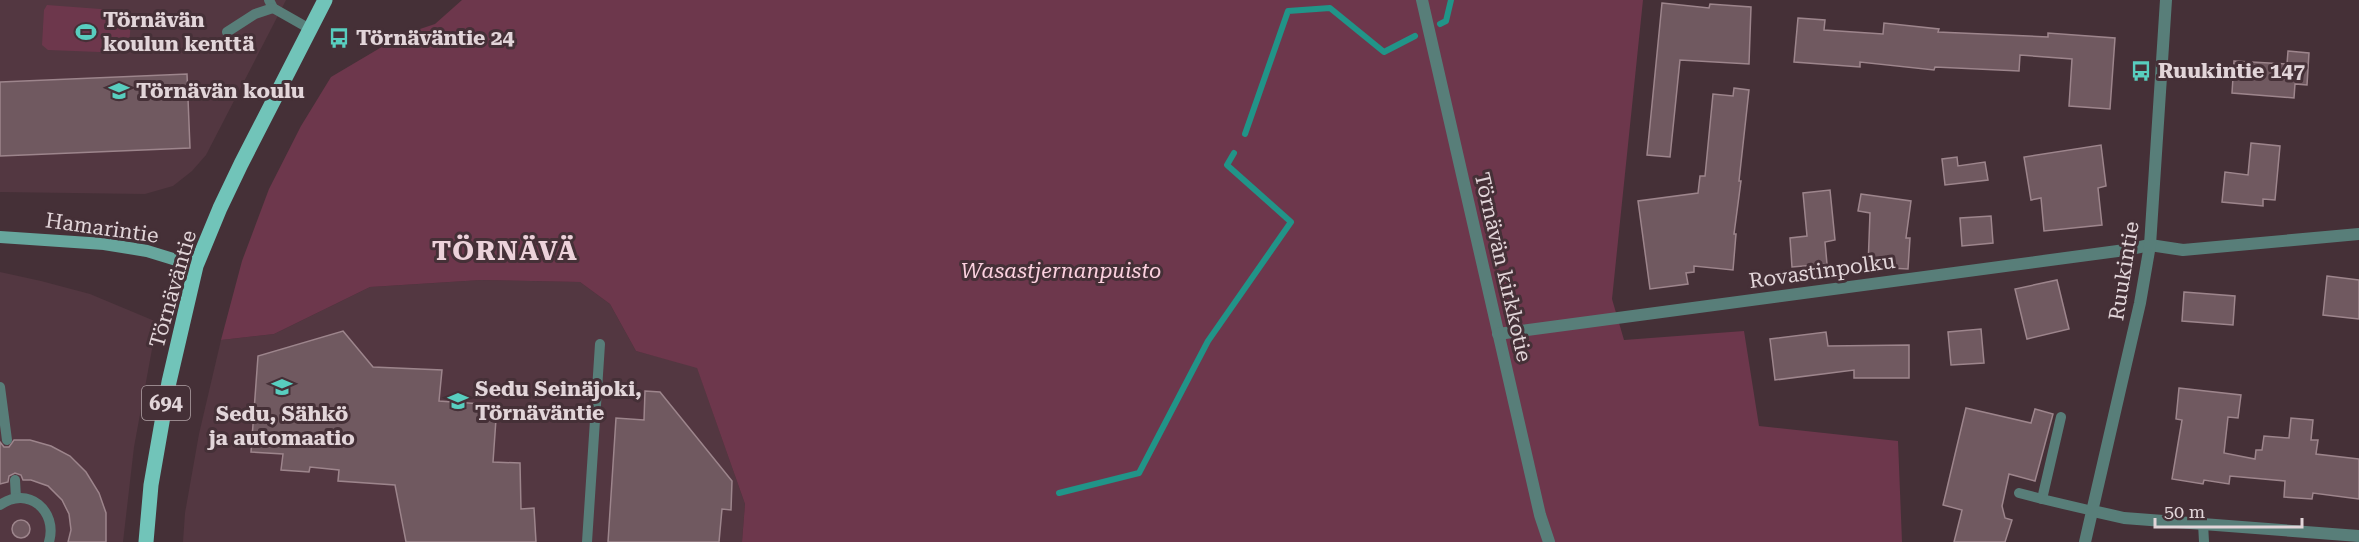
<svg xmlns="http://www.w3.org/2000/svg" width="2359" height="542" font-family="'Roboto Serif',serif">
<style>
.built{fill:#533741}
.green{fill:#6d374c}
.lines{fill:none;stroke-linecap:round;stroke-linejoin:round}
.stream{stroke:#219488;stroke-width:6}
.building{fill:#705960;stroke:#9d858c;stroke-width:1.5}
.service{stroke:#587e79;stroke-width:10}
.minor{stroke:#587e79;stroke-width:12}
.tertiary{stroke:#587e79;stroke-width:12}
.secondary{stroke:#67a69d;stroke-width:12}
.primary{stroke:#71c4b9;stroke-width:15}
.labels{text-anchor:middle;stroke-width:6;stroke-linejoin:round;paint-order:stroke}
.shield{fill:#453037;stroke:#b3a4a8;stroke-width:1.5}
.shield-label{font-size:20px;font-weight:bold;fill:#e2d5d9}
.poi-label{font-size:21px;font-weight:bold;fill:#e2d5d9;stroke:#453037;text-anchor:start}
.street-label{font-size:21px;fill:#e2d5d9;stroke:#453037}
.park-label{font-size:21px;font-style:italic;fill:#fcd1df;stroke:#453037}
.district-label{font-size:27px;font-weight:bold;letter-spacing:1.5px;fill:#ecd2da;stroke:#453037}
</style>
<rect width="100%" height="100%" fill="#453037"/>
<g class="built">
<path d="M 0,0 L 286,0 L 206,155 L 192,171 L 173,186 L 145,194 L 0,192 Z"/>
<path d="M 0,272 L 41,281 L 90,294 L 157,322 L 134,447 L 123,542 L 0,542 Z"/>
<path d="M 481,280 L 580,282 L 610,304 L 636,351 L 697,367 L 745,504 L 742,542 L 183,542 L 185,513 L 199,434 L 221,340 L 274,334 L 370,287 Z"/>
</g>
<g class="green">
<path d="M 462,0 L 1643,0 L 1612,299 L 1624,340 L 1744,331 L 1759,426 L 1898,441 L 1902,542 L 742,542 L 745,504 L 697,368 L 636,351 L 610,304 L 580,282 L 481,280 L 370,287 L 274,334 L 221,340 L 242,261 L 269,189 L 301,126 L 331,77 L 402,35 L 435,24 Z"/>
<path d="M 47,5 L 127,11 L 131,18 L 129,49 L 125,53 L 48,50 L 42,45 L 44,10 Z"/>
</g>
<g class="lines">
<g class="stream">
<path d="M 1440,24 L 1446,21 L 1451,0"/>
<path d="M 1245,134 L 1288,11 L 1330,8 L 1384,52 L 1415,36"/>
<path d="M 1059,493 L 1139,473 L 1208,341 L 1291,222 L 1227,165 L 1234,153"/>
</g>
</g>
<g class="building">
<path d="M 1662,3 L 1709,8 L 1710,4 L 1751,7 L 1749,64 L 1680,60 L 1670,157 L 1647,155 Z"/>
<path d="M 1798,18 L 1825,20 L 1824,30 L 1883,34 L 1884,23 L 1939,29 L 1938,32 L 2048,37 L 2048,33 L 2115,38 L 2110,109 L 2069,106 L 2072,59 L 2020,55 L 2019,71 L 1935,67 L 1934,70 L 1860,62 L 1860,67 L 1794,62 Z"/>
<path d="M 2288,51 L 2309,53 L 2307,85 L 2295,84 L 2294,98 L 2232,93 L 2234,61 L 2287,64 Z"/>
<path d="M 187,74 L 190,148 L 0,156 L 0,82 Z"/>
<path d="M 1734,88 L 1749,90 L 1739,181 L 1741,181 L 1734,234 L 1736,234 L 1733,270 L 1694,266 L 1694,272 L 1686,273 L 1688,284 L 1650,289 L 1638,201 L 1698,193 L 1700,176 L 1705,176 L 1713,94 L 1733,96 Z"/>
<path d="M 2251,143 L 2280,146 L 2275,200 L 2263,199 L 2263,206 L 2222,202 L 2225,172 L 2248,175 Z"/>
<path d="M 2101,145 L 2106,186 L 2098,188 L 2102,225 L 2044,231 L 2041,198 L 2031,200 L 2024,157 Z"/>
<path d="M 1957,157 L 1958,166 L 1985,162 L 1988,180 L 1945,185 L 1942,159 Z"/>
<path d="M 1830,190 L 1835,240 L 1825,242 L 1827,264 L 1792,267 L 1790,238 L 1807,236 L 1803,193 Z"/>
<path d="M 1861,194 L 1911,201 L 1906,238 L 1910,238 L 1908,269 L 1868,267 L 1870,213 L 1858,211 Z"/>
<path d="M 1991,216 L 1993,243 L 1962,246 L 1960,218 Z"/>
<path d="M 2327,276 L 2359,280 L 2359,319 L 2323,315 Z"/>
<path d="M 2057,280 L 2069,329 L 2027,339 L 2015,289 Z"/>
<path d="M 2184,292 L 2235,296 L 2233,325 L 2182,321 Z"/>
<path d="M 1981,329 L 1984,363 L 1951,365 L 1948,332 Z"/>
<path d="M 343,331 L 373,367 L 442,370 L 439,401 L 497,405 L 493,462 L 520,463 L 521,509 L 534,508 L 536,542 L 406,542 L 395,485 L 338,481 L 339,470 L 310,467 L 309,472 L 281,470 L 283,454 L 251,452 L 258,356 Z"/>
<path d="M 1826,332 L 1828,346 L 1909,345 L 1909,378 L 1854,378 L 1854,370 L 1775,380 L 1770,339 Z"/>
<path d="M 2179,388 L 2241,395 L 2238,418 L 2228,417 L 2224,453 L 2255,459 L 2256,450 L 2262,450 L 2264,436 L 2289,438 L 2291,418 L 2313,420 L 2311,440 L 2318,440 L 2316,454 L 2359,459 L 2359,499 L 2313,493 L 2312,499 L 2284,497 L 2285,481 L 2230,476 L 2229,484 L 2204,480 L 2203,484 L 2172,479 L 2182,420 L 2176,419 Z"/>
<path d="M 645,391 L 660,392 L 732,481 L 731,510 L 722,509 L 719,542 L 608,542 L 616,418 L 644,420 Z"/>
<path d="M 1966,408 L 2031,423 L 2035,409 L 2053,414 L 2035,481 L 2009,474 L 2002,506 L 2005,518 L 2012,520 L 2005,542 L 1954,542 L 1962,510 L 1943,505 Z"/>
<path d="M 14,440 L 30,440 L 51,446 L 70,456 L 86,472 L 99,493 L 106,513 L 106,542 L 68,542 L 71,530 L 69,514 L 62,500 L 48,486 L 31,480 L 23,480 L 21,475 L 15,473 L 9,476 L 8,482 L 0,484 L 0,442 L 4,447 L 9,447 Z"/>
<circle cx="21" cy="529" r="9"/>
</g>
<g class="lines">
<g class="service">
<path d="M 269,0 L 273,8 L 310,29"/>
<path d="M 227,32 L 255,14 L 273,8"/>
<path d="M 0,387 L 7,440"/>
<path d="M 2061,417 L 2042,499 L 2093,511"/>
<path d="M 15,480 L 16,498"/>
<path d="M 2019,493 L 2042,499"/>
<path d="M 0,505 C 28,485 58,511 49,542"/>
<path d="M 2203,523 L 2204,542"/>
<path d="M 587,542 L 600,344"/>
</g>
<g class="minor">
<path d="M 1422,0 L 1540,515 L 1549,542"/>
<path d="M 1498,334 L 2125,250 L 2150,245 L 2183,250 L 2359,234"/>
<path d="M 2093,511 L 2124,518 L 2359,536"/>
</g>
<path class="tertiary" d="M 2085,542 L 2140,303 L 2150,245 L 2166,0"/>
<path class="secondary" d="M 0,237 L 104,244 L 147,251 L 196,266"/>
<path class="primary" d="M 146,542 L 151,485 L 169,382 L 196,266 L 220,208 L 241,164 L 325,0"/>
</g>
<defs>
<g id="stadium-bare" transform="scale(1.62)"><path d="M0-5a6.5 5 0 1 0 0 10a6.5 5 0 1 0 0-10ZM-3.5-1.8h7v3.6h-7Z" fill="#58cebf" stroke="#453037" stroke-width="2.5" paint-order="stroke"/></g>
<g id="bus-bare" transform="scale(1.62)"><path d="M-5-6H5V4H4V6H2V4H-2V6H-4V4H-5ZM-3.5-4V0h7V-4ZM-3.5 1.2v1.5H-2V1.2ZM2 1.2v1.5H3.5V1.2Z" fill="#58cebf" stroke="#453037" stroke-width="2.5" paint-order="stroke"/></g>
<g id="school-bare" transform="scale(1.62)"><path d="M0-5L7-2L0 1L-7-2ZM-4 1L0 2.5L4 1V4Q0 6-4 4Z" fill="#58cebf" stroke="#453037" stroke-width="2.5" paint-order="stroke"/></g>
</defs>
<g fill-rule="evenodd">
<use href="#stadium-bare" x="86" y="32"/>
<use href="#bus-bare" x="339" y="38"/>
<use href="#bus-bare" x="2141" y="71"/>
<use href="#school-bare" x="119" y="91"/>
<use href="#school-bare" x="282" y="387"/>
<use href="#school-bare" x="458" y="401"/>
</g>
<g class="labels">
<rect class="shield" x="142" y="386" width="48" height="34" rx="4.5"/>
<g class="shield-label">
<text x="166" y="410">694</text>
</g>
<g class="poi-label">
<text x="103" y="27">Törnävän<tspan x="103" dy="24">koulun kenttä</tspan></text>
<text x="356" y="45">Törnäväntie 24</text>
<text x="2158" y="78">Ruukintie 147</text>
<text x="136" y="98">Törnävän koulu</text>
<text x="475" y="396">Sedu Seinäjoki,<tspan x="475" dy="24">Törnäväntie</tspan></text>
<text x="282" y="421" text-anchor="middle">Sedu, Sähkö<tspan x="282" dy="24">ja automaatio</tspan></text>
</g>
<g class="street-label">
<text transform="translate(102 228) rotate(8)" y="7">Hamarintie</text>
<text transform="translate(1503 267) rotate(77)" y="7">Törnävän kirkkotie</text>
<text transform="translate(1822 271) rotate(-8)" y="7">Rovastinpolku</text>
<text transform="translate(2124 271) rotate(-81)" y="7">Ruukintie</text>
<text transform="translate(173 289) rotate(-74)" y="7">Törnäväntie</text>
</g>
<g class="park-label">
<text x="1061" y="278">Wasastjernanpuisto</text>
</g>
<g class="district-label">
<text x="505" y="260">TÖRNÄVÄ</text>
</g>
</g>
<path d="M2155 518v9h147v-9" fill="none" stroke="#e2d5d9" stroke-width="3"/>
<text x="2164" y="518" font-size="18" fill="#e2d5d9" stroke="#453037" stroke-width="4.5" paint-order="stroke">50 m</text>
</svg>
